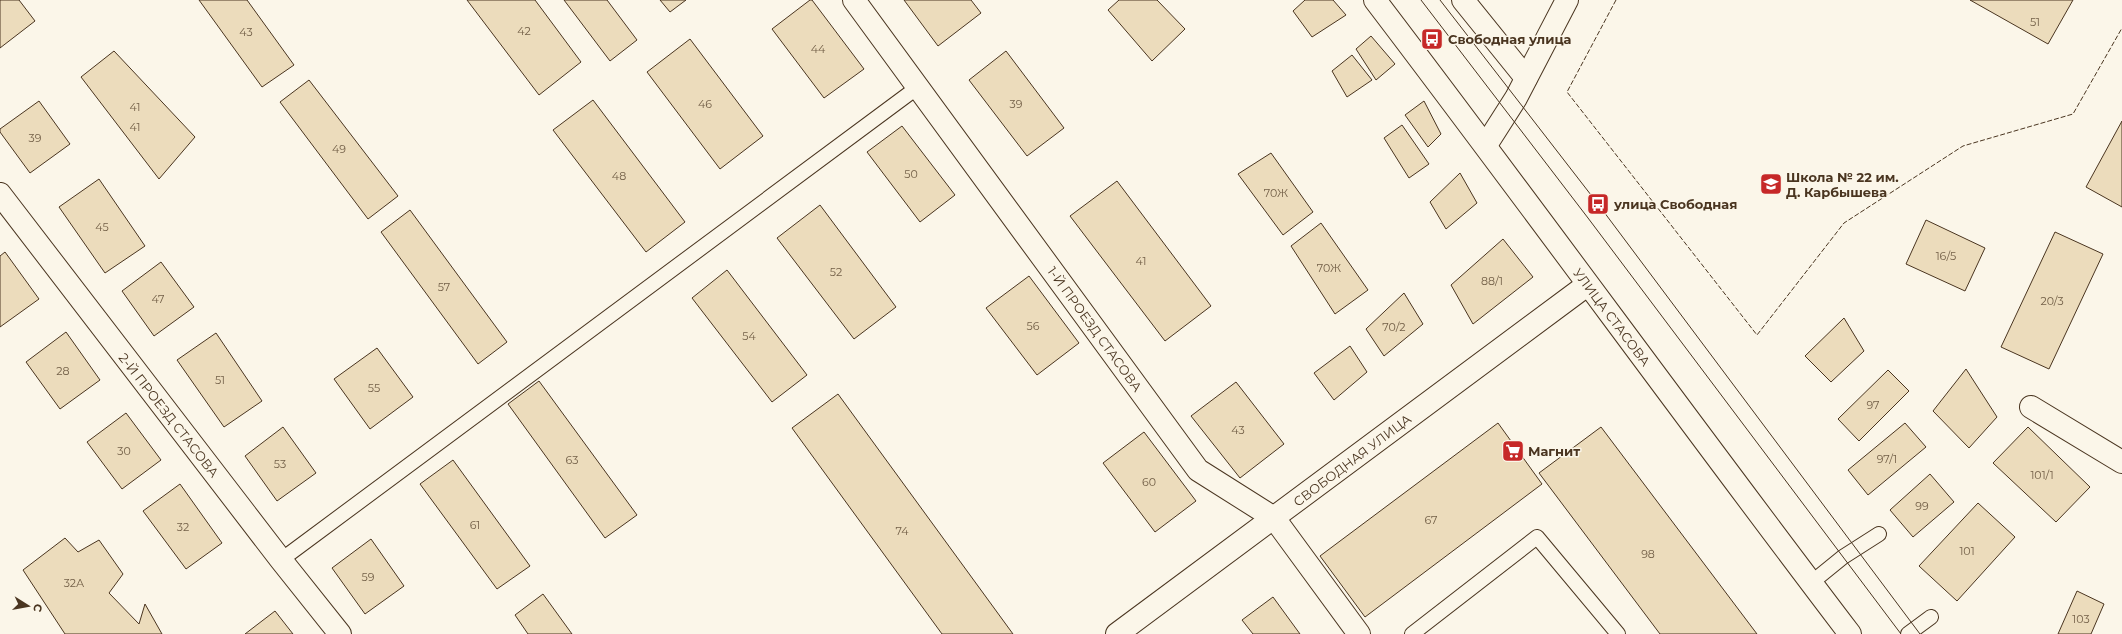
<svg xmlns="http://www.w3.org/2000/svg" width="2122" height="634" font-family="Montserrat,sans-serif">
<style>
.building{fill:#ecdcbc;stroke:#4a3520}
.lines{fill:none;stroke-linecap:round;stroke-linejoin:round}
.lane-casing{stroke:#4a3520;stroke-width:16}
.street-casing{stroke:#4a3520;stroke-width:24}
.lane{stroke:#fbf6e9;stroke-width:14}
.street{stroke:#fbf6e9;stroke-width:22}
.tram{stroke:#4a3520;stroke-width:1}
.fence{stroke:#4a3520;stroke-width:1;stroke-dasharray:5 2;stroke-linecap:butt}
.labels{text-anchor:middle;stroke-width:3;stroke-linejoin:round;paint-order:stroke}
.number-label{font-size:11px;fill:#725f47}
.poi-label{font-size:13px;font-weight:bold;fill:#4a3520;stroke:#fbf6e9;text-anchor:start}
.street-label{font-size:13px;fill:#4a3520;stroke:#fbf6e9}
</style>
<rect width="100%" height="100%" fill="#fbf6e9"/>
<g class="building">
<path d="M 0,0 L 19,0 L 35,21 L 0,48 Z"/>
<path d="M 199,0 L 247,0 L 294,65 L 262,87 Z"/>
<path d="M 467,0 L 535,0 L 581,62 L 539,95 Z"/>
<path d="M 564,0 L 607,0 L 637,40 L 610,61 Z"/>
<path d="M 660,0 L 686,0 L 670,12 Z"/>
<path d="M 810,0 L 812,0 L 864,69 L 824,98 L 772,29 Z"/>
<path d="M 904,0 L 971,0 L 981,13 L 938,46 Z"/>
<path d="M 1119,0 L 1157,0 L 1185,29 L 1152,61 L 1108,10 Z"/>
<path d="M 1305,0 L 1333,0 L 1346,15 L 1312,37 L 1293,11 Z"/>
<path d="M 1970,0 L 2073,0 L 2048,44 Z"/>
<path d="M 1371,36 L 1395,64 L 1376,80 L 1356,49 Z"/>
<path d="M 690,39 L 763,136 L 720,169 L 647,72 Z"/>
<path d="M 114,51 L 195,137 L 159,179 L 81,77 Z"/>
<path d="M 1006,51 L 1064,128 L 1027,156 L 969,80 Z"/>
<path d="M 1352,55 L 1372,80 L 1347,97 L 1332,71 Z"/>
<path d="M 309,80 L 398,196 L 368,219 L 280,102 Z"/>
<path d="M 593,100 L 685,222 L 646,252 L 553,130 Z"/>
<path d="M 39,101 L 70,144 L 30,173 L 0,132 L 0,129 Z"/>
<path d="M 1424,101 L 1441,134 L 1428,147 L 1405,115 Z"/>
<path d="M 2122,121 L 2122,207 L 2086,187 Z"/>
<path d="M 1402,125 L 1429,164 L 1409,178 L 1384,138 Z"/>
<path d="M 902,126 L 955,195 L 920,222 L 867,152 Z"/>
<path d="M 1271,153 L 1313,212 L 1283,235 L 1238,174 Z"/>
<path d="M 1460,173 L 1477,203 L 1446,229 L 1430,202 Z"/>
<path d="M 99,179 L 145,246 L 105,273 L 59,207 Z"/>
<path d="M 1117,181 L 1211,306 L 1165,341 L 1070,216 Z"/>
<path d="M 820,205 L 896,307 L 854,339 L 777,238 Z"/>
<path d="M 410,210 L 507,342 L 478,364 L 381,232 Z"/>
<path d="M 1926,220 L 1985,248 L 1965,291 L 1906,264 Z"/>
<path d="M 1321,223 L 1368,290 L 1335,314 L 1291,246 Z"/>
<path d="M 2055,232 L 2103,254 L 2049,369 L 2001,347 Z"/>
<path d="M 1503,239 L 1533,277 L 1473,324 L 1451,285 Z"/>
<path d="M 5,252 L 39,299 L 0,327 L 0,256 Z"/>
<path d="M 161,262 L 194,307 L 154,336 L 122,291 Z"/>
<path d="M 727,270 L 807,375 L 772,402 L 692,298 Z"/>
<path d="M 1029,276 L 1079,343 L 1037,375 L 986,308 Z"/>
<path d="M 1404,293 L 1423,324 L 1384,356 L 1366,329 Z"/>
<path d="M 1844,318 L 1864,351 L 1831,382 L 1805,356 Z"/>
<path d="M 66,332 L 100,380 L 60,409 L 26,362 Z"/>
<path d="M 216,333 L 262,401 L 224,427 L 177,360 Z"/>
<path d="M 1350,346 L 1367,372 L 1334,400 L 1314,373 Z"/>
<path d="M 377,348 L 413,397 L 370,429 L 334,379 Z"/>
<path d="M 1966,369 L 1997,417 L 1969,448 L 1933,411 Z"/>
<path d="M 1888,370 L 1909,391 L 1859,441 L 1838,419 Z"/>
<path d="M 539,381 L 637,515 L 605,538 L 508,404 Z"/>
<path d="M 1236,382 L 1284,444 L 1240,478 L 1191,416 Z"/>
<path d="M 838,394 L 1013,634 L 942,634 L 792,428 Z"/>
<path d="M 126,413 L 161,460 L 122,489 L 87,442 Z"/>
<path d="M 1498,423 L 1542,484 L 1365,617 L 1320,556 Z"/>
<path d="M 1905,423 L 1926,447 L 1868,495 L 1848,470 Z"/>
<path d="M 283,427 L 316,473 L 277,501 L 245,456 Z"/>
<path d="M 1601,427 L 1757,634 L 1660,634 L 1539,473 Z"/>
<path d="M 2028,427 L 2090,487 L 2056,522 L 1993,463 Z"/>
<path d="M 1144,432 L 1196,501 L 1155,532 L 1103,463 Z"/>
<path d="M 453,460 L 530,566 L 497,589 L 420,484 Z"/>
<path d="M 1930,474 L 1954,502 L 1913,537 L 1890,510 Z"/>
<path d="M 180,484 L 222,543 L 186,569 L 143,511 Z"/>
<path d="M 1978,503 L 2015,537 L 1957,601 L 1919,566 Z"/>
<path d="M 65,538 L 78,552 L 99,540 L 123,574 L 109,593 L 139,624 L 145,604 L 162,634 L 65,634 L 23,570 Z"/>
<path d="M 371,539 L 404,586 L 365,614 L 332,568 Z"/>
<path d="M 2077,591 L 2104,604 L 2091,634 L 2058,634 Z"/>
<path d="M 543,594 L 572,634 L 528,634 L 515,615 Z"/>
<path d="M 1273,597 L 1300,634 L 1253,634 L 1242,620 Z"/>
<path d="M 275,611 L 293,634 L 245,634 Z"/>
</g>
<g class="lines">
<g class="lane-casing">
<g id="lane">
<path d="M 281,560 L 918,87"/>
<path d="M 1811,583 L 1843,557 L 1879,534"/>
<path d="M 1412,634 L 1537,537 L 1618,634"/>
<path d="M 1908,634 L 1931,617"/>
</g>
</g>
<g class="street-casing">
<g id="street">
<path d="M 854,0 L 1198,470 L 1274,518 L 1359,634"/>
<path d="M 1375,0 C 1535,210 1690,424 1850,634"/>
<path d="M 1463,0 L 1526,78"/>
<path d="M 1486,145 L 1516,98 L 1567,0"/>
<path d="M 0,194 L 281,560 L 340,634"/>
<path d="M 2031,407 L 2122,462"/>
<path d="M 1117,634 L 1587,285"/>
</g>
</g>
<use href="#lane" class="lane"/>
<use href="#street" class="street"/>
<g class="tram">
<path d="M 1421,0 L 1588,218 L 1901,634"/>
<path d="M 1440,0 L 1598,204 L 1920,634"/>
</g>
<path class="fence" d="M 1616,0 L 1567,92 L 1757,335 L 1844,223 L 1963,146 L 2073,114 L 2122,28"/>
</g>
<defs>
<g id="bus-square" transform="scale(1.15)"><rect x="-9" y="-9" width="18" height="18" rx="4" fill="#c62828" stroke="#fbf6e9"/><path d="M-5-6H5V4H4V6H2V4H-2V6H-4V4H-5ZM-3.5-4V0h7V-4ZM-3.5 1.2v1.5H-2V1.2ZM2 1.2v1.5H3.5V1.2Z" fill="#fff"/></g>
<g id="school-square" transform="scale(1.15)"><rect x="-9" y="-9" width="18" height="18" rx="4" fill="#c62828" stroke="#fbf6e9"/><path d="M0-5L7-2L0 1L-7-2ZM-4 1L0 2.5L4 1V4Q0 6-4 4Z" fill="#fff"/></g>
<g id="supermarket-square" transform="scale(1.15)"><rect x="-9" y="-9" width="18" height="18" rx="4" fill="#c62828" stroke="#fbf6e9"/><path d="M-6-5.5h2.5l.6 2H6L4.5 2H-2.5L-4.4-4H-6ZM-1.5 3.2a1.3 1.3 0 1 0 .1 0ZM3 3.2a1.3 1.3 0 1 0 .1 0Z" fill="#fff"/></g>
</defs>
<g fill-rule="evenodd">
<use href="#bus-square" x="1432" y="39"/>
<use href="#school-square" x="1771" y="184"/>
<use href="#bus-square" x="1598" y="204"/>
<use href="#supermarket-square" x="1513" y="451"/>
</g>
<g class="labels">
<g class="number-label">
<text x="2035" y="26">51</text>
<text x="524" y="35">42</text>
<text x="246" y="36">43</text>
<text x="818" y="53">44</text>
<text x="705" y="108">46</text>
<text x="1016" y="108">39</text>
<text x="135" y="111">41</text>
<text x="135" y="131">41</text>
<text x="35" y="142">39</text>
<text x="339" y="153">49</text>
<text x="911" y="178">50</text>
<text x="619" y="180">48</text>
<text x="1276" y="197">70Ж</text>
<text x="102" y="231">45</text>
<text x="1946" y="260">16/5</text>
<text x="1141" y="265">41</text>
<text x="1329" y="272">70Ж</text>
<text x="836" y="276">52</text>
<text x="1492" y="285">88/1</text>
<text x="444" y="291">57</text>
<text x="158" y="303">47</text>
<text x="2052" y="305">20/3</text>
<text x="1033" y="330">56</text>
<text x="1394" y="331">70/2</text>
<text x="749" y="340">54</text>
<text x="63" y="375">28</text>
<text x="220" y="384">51</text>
<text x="374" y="392">55</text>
<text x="1873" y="409">97</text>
<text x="1238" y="434">43</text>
<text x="124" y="455">30</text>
<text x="1887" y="463">97/1</text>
<text x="572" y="464">63</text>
<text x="280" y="468">53</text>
<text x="2042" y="479">101/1</text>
<text x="1149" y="486">60</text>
<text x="1922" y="510">99</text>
<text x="1431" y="524">67</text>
<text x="475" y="529">61</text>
<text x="183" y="531">32</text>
<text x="902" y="535">74</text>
<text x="1967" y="555">101</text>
<text x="1648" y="558">98</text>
<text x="368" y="581">59</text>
<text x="74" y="587">32А</text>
<text x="2081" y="623">103</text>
</g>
<g class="poi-label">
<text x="1448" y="44">Свободная улица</text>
<text x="1786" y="182">Школа № 22 им.<tspan x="1786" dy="15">Д. Карбышева</tspan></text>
<text x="1614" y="209">улица Свободная</text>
<text x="1528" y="456">Магнит</text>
</g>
<g class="street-label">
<text transform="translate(1612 317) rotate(53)" y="5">УЛИЦА СТАСОВА</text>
<text transform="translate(1095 329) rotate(54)" y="5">1-Й ПРОЕЗД СТАСОВА</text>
<text transform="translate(169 415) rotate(52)" y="5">2-Й ПРОЕЗД СТАСОВА</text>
<text transform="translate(1352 460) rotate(-37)" y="5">СВОБОДНАЯ УЛИЦА</text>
</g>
</g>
<g transform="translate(28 606) rotate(101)" stroke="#fbf6e9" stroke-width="3" paint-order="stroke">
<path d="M0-3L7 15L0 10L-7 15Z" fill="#4a3520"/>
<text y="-6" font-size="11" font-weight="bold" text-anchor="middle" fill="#4a3520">С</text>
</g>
</svg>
